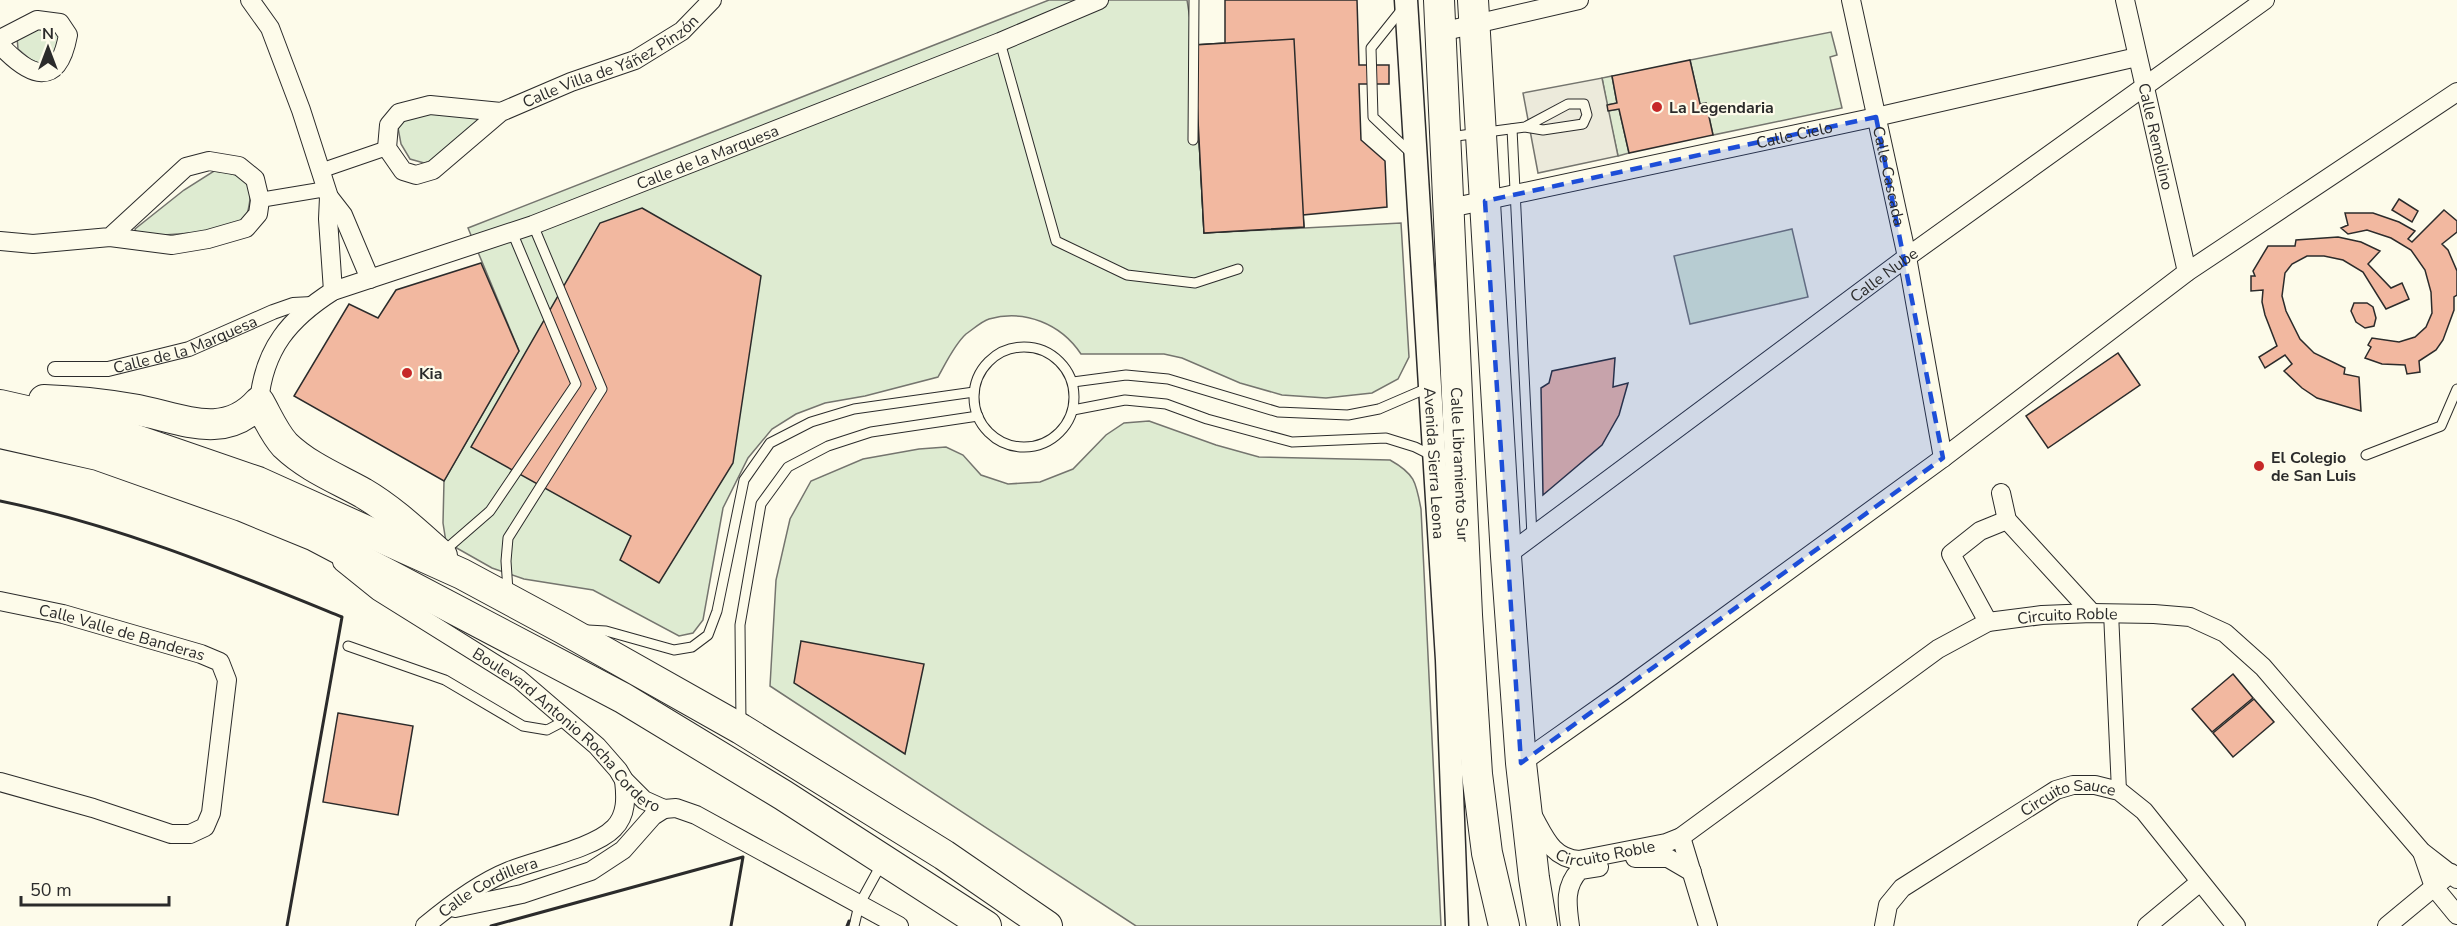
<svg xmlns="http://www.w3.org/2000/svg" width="2457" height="926" font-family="'Nunito Sans',sans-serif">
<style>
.green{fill:#deebd1;stroke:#74746e;stroke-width:1.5}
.parking{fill:#eceadb;stroke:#74746e;stroke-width:1.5}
.building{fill:#f2b8a0;stroke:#2b2b2b;stroke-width:1.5}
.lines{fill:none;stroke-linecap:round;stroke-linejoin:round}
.service-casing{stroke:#2b2b2b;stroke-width:11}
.pedestrian-casing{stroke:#2b2b2b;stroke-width:16}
.minor-casing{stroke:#2b2b2b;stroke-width:20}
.tertiary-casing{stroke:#2b2b2b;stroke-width:25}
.trunk-casing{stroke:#2b2b2b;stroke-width:32}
.service{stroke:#fdfbea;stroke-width:9}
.pedestrian{stroke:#fdfbea;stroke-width:14}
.minor{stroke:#fdfbea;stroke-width:18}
.tertiary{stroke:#fdfbea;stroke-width:22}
.trunk{stroke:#fdfbea;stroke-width:30}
.wall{stroke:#2b2b2b;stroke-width:3}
.marked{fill:#1d4ed8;fill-opacity:0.2;stroke:#1d4ed8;stroke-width:4.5;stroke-dasharray:12 8;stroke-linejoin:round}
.poi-dot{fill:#c62828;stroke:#fdfbea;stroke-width:2}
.labels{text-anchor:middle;stroke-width:4.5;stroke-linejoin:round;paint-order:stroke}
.street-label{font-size:16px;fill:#2b2b2b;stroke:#fdfbea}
.poi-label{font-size:16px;font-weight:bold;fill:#2b2b2b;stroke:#fdfbea;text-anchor:start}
</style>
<rect width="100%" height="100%" fill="#fdfbea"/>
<g class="green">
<path d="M 1049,0 L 1187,0 L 1194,45 L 1204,233 L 1401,223 L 1409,357 L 1398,379 L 1372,393 L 1326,398 L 1282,395 L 1240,383 L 1182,358 L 1164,354 L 1081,354 C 1061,324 1025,309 989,319 C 982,321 972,330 966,334 C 954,345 946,363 938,377 L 865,396 L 825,403 L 796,414 L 772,429 L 748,458 L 723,508 L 703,620 L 693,633 L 679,636 L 593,590 L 524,579 L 492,568 L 446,542 L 443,523 L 444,481 L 519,351 L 468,228 Z"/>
<path d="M 41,25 L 57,29 L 62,37 L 59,58 L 44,66 L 31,60 L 18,49 L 17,37 Z"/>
<path d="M 1831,32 L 1837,55 L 1830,57 L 1842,108 L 1713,135 L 1706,103 L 1700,104 L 1690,60 Z"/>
<path d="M 1612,76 L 1617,103 L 1607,105 L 1602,78 Z"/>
<path d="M 1619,109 L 1629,153 L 1618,156 L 1608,111 Z"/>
<path d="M 431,113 L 485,116 L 438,159 L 424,163 L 410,159 L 401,144 L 398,128 L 405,117 Z"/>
<path d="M 214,171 C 252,174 256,187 245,221 L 217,231 L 138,237 L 135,229 L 184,190 Z"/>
<path d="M 1792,229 L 1808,297 L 1690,324 L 1674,256 Z"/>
<path d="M 1149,421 L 1216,445 L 1259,457 L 1390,460 C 1415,474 1416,482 1421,509 L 1441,926 L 1136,926 L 770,686 L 776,580 L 790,519 L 811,481 L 863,459 L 919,449 L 946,447 L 963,455 L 981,475 L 1008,484 L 1040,482 L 1073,469 L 1106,435 L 1124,423 Z"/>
</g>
<path class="parking" d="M 1602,78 L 1618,156 L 1538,173 L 1523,93 Z"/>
<g class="building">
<path d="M 1225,0 L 1357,0 L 1359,65 L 1389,65 L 1389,84 L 1359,84 L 1361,140 L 1385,161 L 1387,207 L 1303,215 L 1304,227 L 1204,233 L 1194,45 L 1225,43 Z"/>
<path d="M 1294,39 L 1304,227 L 1204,233 L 1194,45 Z"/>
<path d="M 1690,60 L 1700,104 L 1706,103 L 1713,135 L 1629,153 L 1619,109 L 1608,111 L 1607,105 L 1617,103 L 1612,76 Z"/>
<path d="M 2399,199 L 2418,211 L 2412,222 L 2392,210 Z"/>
<path d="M 642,208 L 761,276 L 733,463 L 659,583 L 620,560 L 631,536 L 471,447 L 600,223 Z"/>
<path d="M 2444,210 L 2457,221 L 2457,232 L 2442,244 L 2448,250 L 2457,271 L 2457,295 L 2454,297 L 2454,310 L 2443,340 L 2436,350 L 2419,361 L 2420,372 L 2407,374 L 2405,365 L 2382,364 L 2365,358 L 2371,347 L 2368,345 L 2372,338 L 2399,342 L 2415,337 L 2426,327 L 2432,313 L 2431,292 L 2425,270 L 2411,250 L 2391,238 L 2367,230 L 2348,234 L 2341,228 L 2348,225 L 2345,213 L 2373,213 L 2399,222 L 2415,231 L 2408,239 L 2412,242 Z"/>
<path d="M 2338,237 L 2361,242 L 2380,251 L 2368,264 L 2391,288 L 2402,283 L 2409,299 L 2386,309 L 2363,272 L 2343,260 L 2324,256 L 2307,256 L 2292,264 L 2285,273 L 2282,296 L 2286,311 L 2300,339 L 2314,353 L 2345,368 L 2344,374 L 2359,377 L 2361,411 L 2317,398 L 2302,388 L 2284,371 L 2292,364 L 2285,355 L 2265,368 L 2259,357 L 2277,346 L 2265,315 L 2262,302 L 2263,290 L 2251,291 L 2251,276 L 2255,276 L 2253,271 L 2268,246 L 2295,246 L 2296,240 Z"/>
<path d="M 481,263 L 519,351 L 444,481 L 294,396 L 349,304 L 378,318 L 396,290 Z"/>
<path d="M 2354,303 L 2367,303 L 2373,307 L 2376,318 L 2374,326 L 2365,328 L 2356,322 L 2351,311 Z"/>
<path d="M 2118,353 L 2140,385 L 2048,448 L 2026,416 Z"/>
<path d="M 1615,358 L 1613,387 L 1628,383 L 1619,415 L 1602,445 L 1543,495 L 1541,388 L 1549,383 L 1552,371 Z"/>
<path d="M 801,641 L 924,664 L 905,754 L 794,683 Z"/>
<path d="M 2233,674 L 2253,698 L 2212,732 L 2192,709 Z"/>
<path d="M 2254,699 L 2274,722 L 2233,757 L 2213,733 Z"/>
<path d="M 338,713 L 413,726 L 398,815 L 323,802 Z"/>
</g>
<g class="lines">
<g class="service-casing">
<g id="service">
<path d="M 1403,8 L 1371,48 L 1373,117 L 1413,155"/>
<path d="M 1000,42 L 1056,241 L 1127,275 L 1195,283 L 1238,269"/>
<path d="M 1512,129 L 1532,536"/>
<path d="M 1449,137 L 1525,127 L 1543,130 L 1583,124 L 1587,115 L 1584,104 L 1568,104 L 1525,127"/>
<path d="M 1193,140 L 1194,0"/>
<circle cx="1024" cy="397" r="50"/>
<path d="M 1073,382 L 1126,375 L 1168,379 L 1278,412 L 1348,415 L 1379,409 L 1430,387"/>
<path d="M 1073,410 L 1125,400 L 1166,404 L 1207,419 L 1292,442 L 1386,438 L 1415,447 L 1433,456"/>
<path d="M 2366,455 L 2441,426 L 2457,389"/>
<path d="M 444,551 L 490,511 L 576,384 L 512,232"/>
<path d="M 508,591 L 506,561 L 508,538 L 602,389 L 533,225"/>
<path d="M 588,630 L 606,631 L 674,650 L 692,647 L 708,635 L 717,611 L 744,480 L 770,443 L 811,422 L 854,409 L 974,392"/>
<path d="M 348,646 L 445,680 L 523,726 L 547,730 L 566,720"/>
<path d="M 741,724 L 740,625 L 761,504 L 788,467 L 828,446 L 871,432 L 978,416"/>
<path d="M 854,926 L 859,905 L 882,863"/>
</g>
</g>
<g class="pedestrian-casing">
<g id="pedestrian">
<path d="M 320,171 L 387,148"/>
<path d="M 260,200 L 326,189"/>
<path id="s1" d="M 55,369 L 108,369 L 189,349 L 273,312 L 293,305 L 312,304"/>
<path d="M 2111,612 L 2119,791"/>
</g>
</g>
<g class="minor-casing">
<g id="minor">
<path d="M 250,0 L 270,28 L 301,110 L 329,197 L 343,215 L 370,279"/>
<path id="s2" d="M 1851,0 L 1907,257 L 1943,458"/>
<path id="s3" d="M 2125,0 L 2187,272"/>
<path d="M 1441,32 L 1579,0"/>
<path d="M 0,39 L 37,20 L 60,23 L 68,35 C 58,89 30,77 0,45"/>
<path id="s4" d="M 501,112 L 430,105 L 399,113 L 389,125 L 387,148 L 403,171 L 416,175 L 433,170 L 501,112 L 571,82 L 635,60 L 682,31 L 712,0"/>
<path d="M 329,197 L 328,219 L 333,291"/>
<path id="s5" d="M 1450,208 L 1876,117 L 2137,57"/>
<path d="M 0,241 L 33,244 L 110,237 L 172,245 L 208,239 L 246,228 L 258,214 L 260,200 L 255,179 L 239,166 L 209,161 L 186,167 L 110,237"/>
<path id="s6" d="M 259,402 C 264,349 289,319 333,291 L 533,225 L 1000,42 L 1099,0"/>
<path d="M 2001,493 L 2007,520 L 2092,613"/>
<path id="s7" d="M 1506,556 L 1907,257 L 2265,0"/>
<path id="s8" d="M 342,562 L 378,591 L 519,679 L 597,746 L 618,770 L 624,780 L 644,800 L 664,809 L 676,808 L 696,815 L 899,926"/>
<path id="s9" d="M 0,601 L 63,614 L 201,654 L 220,662 L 227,680 L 211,813 L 205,827 L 190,834 L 171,834 L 93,808 L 0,782"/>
<path d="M 1988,622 L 1951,554 L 1980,531 L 2007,520"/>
<path d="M 1521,763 L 1623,691 L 1943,458 L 2187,272 L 2457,92"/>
<path id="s10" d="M 1533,816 C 1545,837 1552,858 1579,860 L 1666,843 L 1681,837 L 1938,649 L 1988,622 L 2042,615 L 2092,613 L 2154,614 L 2190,617 L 2225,633 L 2263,667 L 2422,852 L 2457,879"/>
<path d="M 1681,837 L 1708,926"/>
<path d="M 2422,852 L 2434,887 L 2457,915"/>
<path d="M 1635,858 L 1668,858 L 1692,872"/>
<path d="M 455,908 L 522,894 L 591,871 L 623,850 L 653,816 L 664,809"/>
<path id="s11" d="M 425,926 C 450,905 479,883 509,871 C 536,860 595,848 614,828 C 627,815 626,797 624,780"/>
<path d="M 1570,926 C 1567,905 1564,886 1580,870 L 1599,867"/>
<path id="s12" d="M 1884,926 L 1888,905 L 1902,888 L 2056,790 L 2073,785 L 2095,785 L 2119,791 L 2144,811 L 2236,926"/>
<path d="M 2147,926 L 2200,882"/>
<path d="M 2387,926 L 2451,873"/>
</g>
</g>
<g class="tertiary-casing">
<g id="tertiary">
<path id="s13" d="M 1406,0 L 1447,660 L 1457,926"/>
</g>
</g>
<g class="trunk-casing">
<g id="trunk">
<path id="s14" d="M 1439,0 L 1467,615 L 1477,774 L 1487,853 L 1504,926"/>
<path d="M 1473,0 L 1506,556 L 1521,763 L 1534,878 L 1542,926"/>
<path d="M 44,400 C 73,401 103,404 132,409 C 177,416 223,443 259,402 C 267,416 274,433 285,445 C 308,467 336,478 363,493 C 392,510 417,534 442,556"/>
<path d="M 0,405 L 101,428 L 258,482 L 462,574 L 562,628 L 741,729 L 944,855 L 1047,926"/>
<path d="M 0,433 L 98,455 L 242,506 L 315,536 L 623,698 L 783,795 L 986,926"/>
</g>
</g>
<use href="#service" class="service"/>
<use href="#pedestrian" class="pedestrian"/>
<use href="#minor" class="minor"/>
<use href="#tertiary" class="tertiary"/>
<use href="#trunk" class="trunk"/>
<g class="wall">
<path d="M 0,501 C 118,525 231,572 342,617 L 287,926"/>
<path d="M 491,926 L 743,857 L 731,926"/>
<path d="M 847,926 L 849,921"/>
</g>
</g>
<path class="marked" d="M 1876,117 L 1943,458 L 1521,763 L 1485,201 Z"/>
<g class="poi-dot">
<circle cx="1657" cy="107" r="6"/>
<circle cx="407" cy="373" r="6"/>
<circle cx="2259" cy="466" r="6"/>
</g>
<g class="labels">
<g class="street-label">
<text dy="6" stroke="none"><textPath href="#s4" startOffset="412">Calle Villa de Yáñez Pinzón</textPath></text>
<text dy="6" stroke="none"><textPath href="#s5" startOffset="352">Calle Cielo</textPath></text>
<text dy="6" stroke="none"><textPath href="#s3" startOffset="140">Calle Remolino</textPath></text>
<text dy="6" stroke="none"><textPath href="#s6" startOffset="537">Calle de la Marquesa</textPath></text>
<text dy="6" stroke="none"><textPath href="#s2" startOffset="180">Calle Cascada</textPath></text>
<text dy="6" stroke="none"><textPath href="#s7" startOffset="471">Calle Nube</textPath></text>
<text dy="6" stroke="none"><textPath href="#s1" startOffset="134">Calle de la Marquesa</textPath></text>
<text dy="6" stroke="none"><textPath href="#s13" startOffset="464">Avenida Sierra Leona</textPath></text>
<text dy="6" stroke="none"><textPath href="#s14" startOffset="465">Calle Libramiento Sur</textPath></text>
<text dy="6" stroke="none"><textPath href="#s10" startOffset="627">Circuito Roble</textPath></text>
<text dy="6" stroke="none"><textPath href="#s9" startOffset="126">Calle Valle de Banderas</textPath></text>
<text dy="6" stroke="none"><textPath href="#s8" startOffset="282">Boulevard Antonio Rocha Cordero</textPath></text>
<text dy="6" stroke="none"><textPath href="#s12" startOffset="236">Circuito Sauce</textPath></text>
<text dy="6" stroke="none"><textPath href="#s10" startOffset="94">Circuito Roble</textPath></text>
<text dy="6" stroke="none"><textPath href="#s11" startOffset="75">Calle Cordillera</textPath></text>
</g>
<g class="poi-label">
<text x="1669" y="113">La Legendaria</text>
<text x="419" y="379">Kia</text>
<text x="2271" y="463">El Colegio<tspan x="2271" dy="18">de San Luis</tspan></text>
</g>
</g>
<g transform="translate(48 48)" stroke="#fdfbea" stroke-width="4.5" paint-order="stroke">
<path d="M0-4.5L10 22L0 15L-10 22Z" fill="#2b2b2b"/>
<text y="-9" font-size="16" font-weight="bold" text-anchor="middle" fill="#2b2b2b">N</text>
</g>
<path d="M21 896v9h148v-9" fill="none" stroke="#2b2b2b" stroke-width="3"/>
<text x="30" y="896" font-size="18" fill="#2b2b2b" stroke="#fdfbea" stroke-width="4.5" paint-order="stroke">50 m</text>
</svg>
